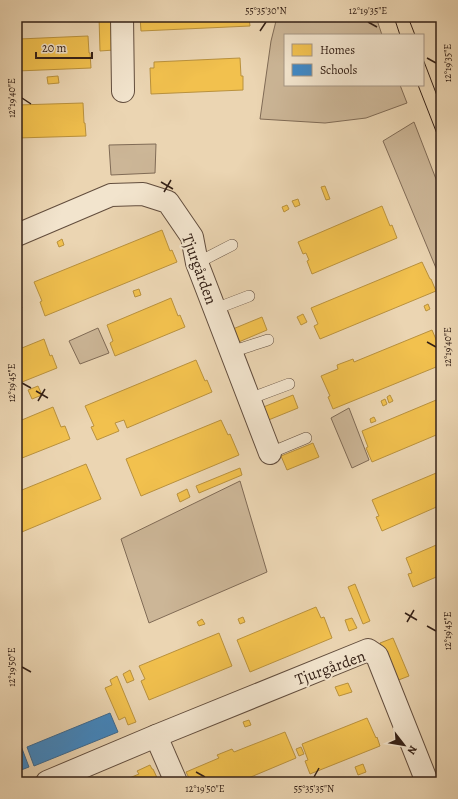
<svg xmlns="http://www.w3.org/2000/svg" width="458" height="799" font-family="Alegreya,serif">
<style>
.green{fill:#ccb697;stroke:#806b56}
.homes{fill:#f2c14e;stroke:#b9913d}
.schools{fill:#3f88c5;stroke:#3c6990}
.lines{fill:none;stroke-linecap:round;stroke-linejoin:round}
.lane-casing{stroke:#624d3d;stroke-width:12}
.street-casing{stroke:#624d3d;stroke-width:24}
.lane{stroke:#f2e4cd;stroke-width:11}
.street{stroke:#f2e4cd;stroke-width:22}
.tram{stroke:#342016;stroke-width:1}
.ticks{fill:none;stroke:#342016;stroke-width:1.5}
.labels{text-anchor:middle;stroke-width:4;stroke-linejoin:round;paint-order:stroke}
.street-label{font-size:16px;fill:#342016;stroke:#f2e4cd}
.neatline{fill:none;stroke:#342016;stroke-width:1.5}
.ticks-label{font-size:10px;text-anchor:middle;fill:#342016}
</style>
<rect width="100%" height="100%" fill="#ebd5b2"/>
<filter id="stains"><feTurbulence type="fractalNoise" baseFrequency=".005" numOctaves="4"/><feColorMatrix values="0 0 0 0 .2 0 0 0 0 .09 0 0 0 0 .02 0 0 0 .5 -.17"/></filter>
<radialGradient id="worn" r=".72"><stop offset=".6" stop-color="#630" stop-opacity="0"/><stop offset="1" stop-color="#630" stop-opacity=".3"/></radialGradient>
<g class="green">
<path d="M 277,17 L 376,17 L 382,35 L 285,35 L 285,85 L 400,85 L 407,103 L 366,118 L 325,123 L 260,119 L 271,41 Z"/>
<path d="M 414,122 L 441,192 L 441,280 L 383,141 Z"/>
<path d="M 156,144 L 155,173 L 111,175 L 109,145 Z"/>
<path d="M 98,328 L 109,353 L 80,364 L 69,341 Z"/>
<path d="M 349,408 L 369,460 L 352,468 L 331,418 Z"/>
<path d="M 240,481 L 267,572 L 149,623 L 121,539 Z"/>
</g>
<g class="homes">
<path d="M 99,17 L 113,17 L 114,50 L 100,51 Z"/>
<path d="M 140,17 L 249,17 L 250,26 L 141,31 Z"/>
<path d="M 88,36 L 89,53 L 90,53 L 91,68 L 17,71 L 17,57 L 19,57 L 19,39 Z"/>
<path d="M 240,58 L 241,76 L 243,76 L 243,90 L 151,94 L 150,68 L 154,68 L 154,62 Z"/>
<path d="M 58,76 L 59,83 L 48,84 L 47,77 Z"/>
<path d="M 83,103 L 84,123 L 85,123 L 86,136 L 17,138 L 17,105 Z"/>
<path d="M 325,186 L 330,199 L 326,200 L 321,187 Z"/>
<path d="M 298,199 L 300,205 L 295,207 L 292,201 Z"/>
<path d="M 287,205 L 289,209 L 284,212 L 282,207 Z"/>
<path d="M 382,206 L 390,226 L 392,225 L 397,238 L 312,274 L 307,261 L 309,260 L 306,253 L 303,254 L 298,242 Z"/>
<path d="M 162,230 L 170,251 L 172,250 L 177,262 L 45,316 L 40,302 L 42,301 L 34,282 Z"/>
<path d="M 62,239 L 64,245 L 59,247 L 57,242 Z"/>
<path d="M 422,262 L 430,279 L 431,279 L 436,291 L 320,339 L 314,326 L 318,324 L 311,308 Z"/>
<path d="M 139,289 L 141,295 L 135,297 L 133,291 Z"/>
<path d="M 17,296 L 22,308 L 17,311 Z"/>
<path d="M 171,298 L 178,316 L 180,315 L 185,327 L 115,356 L 110,343 L 113,341 L 107,325 Z"/>
<path d="M 428,304 L 430,309 L 426,311 L 424,306 Z"/>
<path d="M 303,314 L 307,322 L 301,325 L 297,317 Z"/>
<path d="M 262,317 L 267,330 L 234,344 L 228,331 Z"/>
<path d="M 432,330 L 441,351 L 441,365 L 333,409 L 328,397 L 330,396 L 321,376 L 338,369 L 337,365 L 353,359 L 354,362 Z"/>
<path d="M 44,339 L 50,356 L 52,355 L 57,368 L 17,384 L 17,350 Z"/>
<path d="M 196,360 L 205,381 L 207,380 L 212,392 L 127,428 L 124,420 L 115,423 L 119,431 L 97,440 L 91,427 L 94,426 L 85,406 Z"/>
<path d="M 38,386 L 42,395 L 32,399 L 28,390 Z"/>
<path d="M 293,395 L 298,408 L 266,421 L 261,408 Z"/>
<path d="M 390,395 L 393,401 L 389,403 L 387,397 Z"/>
<path d="M 441,398 L 441,433 L 372,462 L 366,448 L 368,447 L 362,431 Z"/>
<path d="M 385,399 L 387,404 L 383,406 L 381,401 Z"/>
<path d="M 53,407 L 61,427 L 65,426 L 70,439 L 17,460 L 17,422 Z"/>
<path d="M 374,417 L 376,421 L 371,423 L 370,419 Z"/>
<path d="M 221,420 L 228,435 L 230,434 L 239,455 L 141,496 L 126,459 Z"/>
<path d="M 313,443 L 319,457 L 287,470 L 281,456 Z"/>
<path d="M 86,464 L 101,499 L 17,534 L 17,492 Z"/>
<path d="M 240,468 L 242,475 L 199,493 L 196,486 Z"/>
<path d="M 441,471 L 441,505 L 382,531 L 376,517 L 379,516 L 372,500 Z"/>
<path d="M 187,489 L 190,497 L 180,502 L 177,494 Z"/>
<path d="M 441,543 L 441,575 L 413,587 L 408,574 L 412,573 L 406,558 Z"/>
<path d="M 355,584 L 370,621 L 363,624 L 348,587 Z"/>
<path d="M 316,607 L 321,618 L 324,617 L 332,638 L 250,672 L 237,640 Z"/>
<path d="M 243,617 L 245,622 L 240,624 L 238,619 Z"/>
<path d="M 352,618 L 357,628 L 349,631 L 345,620 Z"/>
<path d="M 202,619 L 205,624 L 199,626 L 197,622 Z"/>
<path d="M 219,633 L 232,666 L 149,700 L 141,681 L 145,679 L 139,666 Z"/>
<path d="M 393,638 L 409,676 L 396,681 L 380,643 Z"/>
<path d="M 130,670 L 134,680 L 127,683 L 123,674 Z"/>
<path d="M 117,676 L 136,722 L 128,725 L 125,717 L 119,720 L 105,688 L 112,685 L 110,680 Z"/>
<path d="M 348,683 L 352,692 L 339,696 L 335,687 Z"/>
<path d="M 367,718 L 376,738 L 377,737 L 380,746 L 310,774 L 305,761 L 308,760 L 302,744 Z"/>
<path d="M 249,720 L 251,725 L 245,727 L 243,722 Z"/>
<path d="M 285,732 L 296,758 L 239,782 L 191,782 L 186,772 L 219,758 L 217,755 L 232,749 L 234,752 Z"/>
<path d="M 301,747 L 304,754 L 299,756 L 296,749 Z"/>
<path d="M 363,764 L 366,772 L 358,775 L 355,767 Z"/>
<path d="M 150,765 L 152,769 L 153,769 L 159,782 L 120,782 L 139,774 L 137,771 Z"/>
</g>
<g class="schools">
<path d="M 110,713 L 118,732 L 34,766 L 27,747 Z"/>
<path d="M 21,746 L 29,767 L 21,770 L 17,759 L 17,748 Z"/>
</g>
<g class="lines">
<g class="lane-casing">
<g id="lane">
<path d="M 197,263 L 232,245"/>
<path d="M 215,309 L 249,296"/>
<path d="M 231,352 L 268,340"/>
<path d="M 249,399 L 289,384"/>
<path d="M 270,453 L 306,438"/>
</g>
</g>
<g class="street-casing">
<g id="street">
<path d="M 122,17 L 123,91"/>
<path d="M 17,235 L 111,195 L 143,194 L 168,202 L 192,237 L 197,263 L 270,453"/>
<path d="M 156,736 L 176,782"/>
<path d="M 47,782 L 156,736 L 368,650 L 377,656 L 427,782"/>
</g>
</g>
<use href="#lane" class="lane"/>
<use href="#street" class="street"/>
<g class="tram">
<path d="M 394,17 L 400,35"/>
<path d="M 408,17 L 415,35"/>
<path d="M 423,59 L 441,106"/>
<path d="M 418,85 L 441,144"/>
</g>
</g>
<path class="ticks" d="M 368,22 L 377,27M 260,31 L 266,22M 427,58 L 436,63M 22,98 L 31,104M 161,182 L 173,189M 164,192 L 171,180M 427,342 L 436,347M 22,383 L 31,388M 36,391 L 48,398M 38,401 L 45,389M 405,613 L 417,620M 407,622 L 414,610M 427,626 L 436,631M 22,667 L 31,672M 196,772 L 205,777M 314,777 L 319,768"/>
<g class="labels">
<g class="street-label">
<text transform="translate(200 269) rotate(70)" y="6">Tjurgården</text>
<text transform="translate(330 667) rotate(-20)" y="6">Tjurgården</text>
</g>
</g>
<rect width="458" height="799" fill="none" stroke="#ebd5b2" stroke-width="44"/>
<rect x="284" y="34" width="140" height="52" fill="#f2e4cd" stroke="#a69684"/>
<rect x="292" y="44" width="20" height="12" fill="#f2c14e" stroke="#a69684"/>
<text x="320" y="54" font-size="12" fill="#342016">Homes</text>
<rect x="292" y="64" width="20" height="12" fill="#3f88c5" stroke="#a69684"/>
<text x="320" y="74" font-size="12" fill="#342016">Schools</text>
<g transform="translate(404 745) rotate(121)" stroke="#f2e4cd" stroke-width="3" paint-order="stroke">
<path d="M0-3L7 15L0 10L-7 15Z" fill="#342016"/>
<text y="-6" font-size="11" font-weight="bold" text-anchor="middle" fill="#342016">N</text>
</g>
<path d="M36 52v6h56v-6" fill="none" stroke="#342016" stroke-width="2"/>
<text x="42" y="52" font-size="12" fill="#342016" stroke="#f2e4cd" stroke-width="3" paint-order="stroke">20 m</text>
<rect x="22" y="22" width="414" height="755" class="neatline"/>
<g class="ticks-label">
<text x="266" y="14">55°35'30"N</text>
<text x="368" y="14">12°19'35"E</text>
<text transform="translate(447 63) rotate(-90)" y="4">12°19'35"E</text>
<text transform="translate(11 98) rotate(-90)" y="4">12°19'40"E</text>
<text transform="translate(447 347) rotate(-90)" y="4">12°19'40"E</text>
<text transform="translate(11 383) rotate(-90)" y="4">12°19'45"E</text>
<text transform="translate(447 631) rotate(-90)" y="4">12°19'45"E</text>
<text transform="translate(11 667) rotate(-90)" y="4">12°19'50"E</text>
<text x="205" y="792">12°19'50"E</text>
<text x="314" y="792">55°35'35"N</text>
</g>
<rect width="100%" height="100%" filter="url(#stains)"/>
<rect width="100%" height="100%" fill="url(#worn)"/>
</svg>
